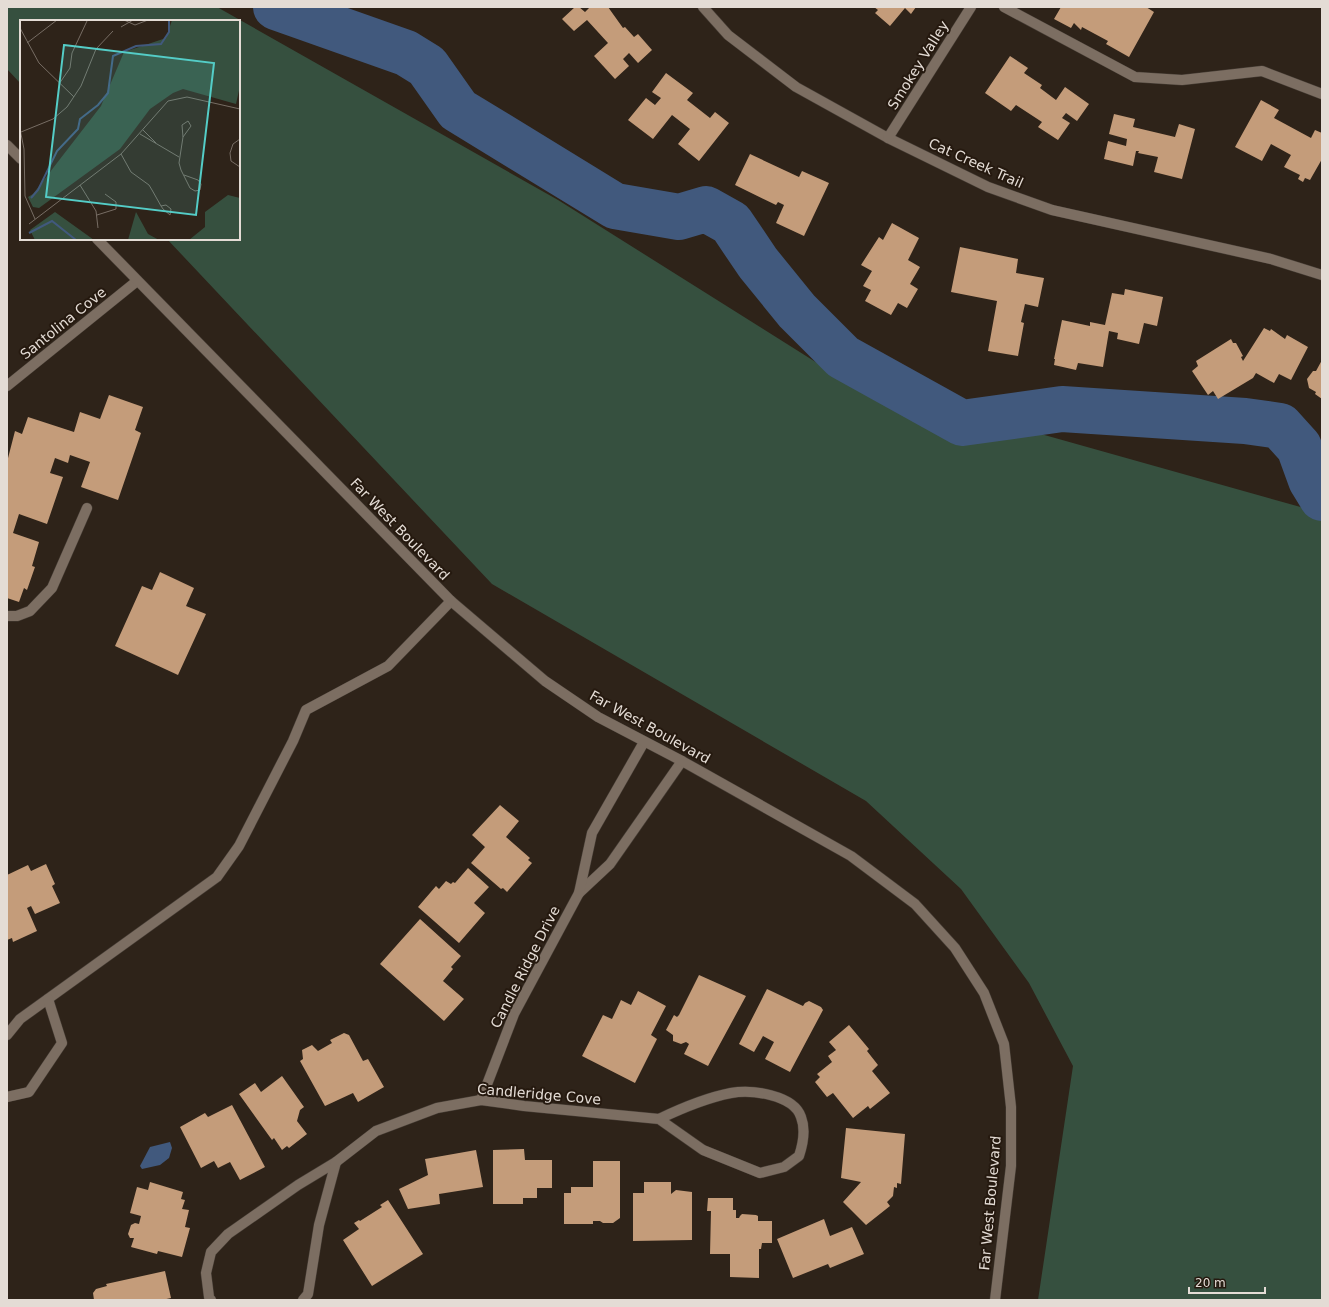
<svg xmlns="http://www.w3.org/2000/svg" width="1329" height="1307" font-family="'DejaVu Sans',sans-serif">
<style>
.green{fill:#36503f}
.water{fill:#41597d}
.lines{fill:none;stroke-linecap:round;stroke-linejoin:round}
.river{stroke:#41597d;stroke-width:46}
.building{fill:#c49c7a}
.service-casing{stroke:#473e36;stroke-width:11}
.minor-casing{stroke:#473e36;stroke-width:11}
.tertiary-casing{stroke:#473e36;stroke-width:11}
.service{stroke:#7c6e62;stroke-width:10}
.minor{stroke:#7c6e62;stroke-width:10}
.tertiary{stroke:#7c6e62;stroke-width:10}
.labels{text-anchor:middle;stroke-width:4;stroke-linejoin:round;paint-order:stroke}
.street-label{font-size:14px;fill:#e4dcd5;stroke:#25190f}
.inset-river{fill:none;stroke:#41597d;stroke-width:2}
.inset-road{fill:none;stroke:#776d64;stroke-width:1}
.view{fill:#54cdc7;fill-opacity:0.15;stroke:#54cdc7;stroke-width:2}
.inset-edge{fill:none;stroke:#e4dcd5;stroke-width:2}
</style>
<rect width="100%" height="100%" fill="#2e2319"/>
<path class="green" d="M 7,7 L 217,7 L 558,200 L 841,378 L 1322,513 L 1322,1300 L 1038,1300 L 1073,1066 L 1029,983 L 961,889 L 866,801 L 492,584 L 167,239 L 239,239 L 239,21 L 21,21 L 21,84 L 7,69 Z"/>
<path class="water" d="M 170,1142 L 172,1148 L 169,1158 L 160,1165 L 142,1169 L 140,1166 L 150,1147 Z"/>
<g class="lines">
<path class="river" d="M 276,7 L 406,53 L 427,66 L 458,110 L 615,206 L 679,217 L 706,209 L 731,223 L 758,263 L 797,311 L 843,357 L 962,423 L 1062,409 L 1245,421 L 1280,426 L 1299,447 L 1311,480 L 1322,498"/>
</g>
<g class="building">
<path d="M 575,7 L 579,7 L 585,12 L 590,7 L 608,7 L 623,28 L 625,27 L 634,37 L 638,34 L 652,50 L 638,63 L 629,53 L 623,59 L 629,66 L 615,79 L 594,56 L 608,43 L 587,20 L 574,31 L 562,19 Z"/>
<path d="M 874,7 L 916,7 L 911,14 L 905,8 L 890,26 L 875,13 L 878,10 Z"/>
<path d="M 1061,7 L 1146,7 L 1154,12 L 1129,57 L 1106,44 L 1108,41 L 1082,27 L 1081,30 L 1074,23 L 1071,28 L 1054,19 Z"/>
<path d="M 1010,56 L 1028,68 L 1024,73 L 1042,85 L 1040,88 L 1056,100 L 1065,87 L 1089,104 L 1077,121 L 1066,113 L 1062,118 L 1070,123 L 1058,140 L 1038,127 L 1042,122 L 1016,105 L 1011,111 L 985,93 Z"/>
<path d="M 666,73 L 693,93 L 687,100 L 710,118 L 715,112 L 729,123 L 699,161 L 678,144 L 690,129 L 672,115 L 653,139 L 628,120 L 646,98 L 655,105 L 661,98 L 652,92 Z"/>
<path d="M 1261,100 L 1279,110 L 1274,118 L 1311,138 L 1315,130 L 1322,133 L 1322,159 L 1310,180 L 1305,178 L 1303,182 L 1298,179 L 1300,175 L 1284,167 L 1291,155 L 1271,144 L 1262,161 L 1235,147 Z"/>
<path d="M 1114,114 L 1135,119 L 1133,127 L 1175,137 L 1179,124 L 1195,129 L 1182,179 L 1154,172 L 1158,157 L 1138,153 L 1139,151 L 1136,151 L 1133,166 L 1104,159 L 1108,141 L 1126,146 L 1127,139 L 1109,134 Z"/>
<path d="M 750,154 L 799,177 L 802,171 L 829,183 L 804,236 L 776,223 L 784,205 L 778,202 L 776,205 L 735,185 Z"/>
<path d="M 892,223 L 919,238 L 908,260 L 920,267 L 910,284 L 918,289 L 907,308 L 898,303 L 891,315 L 865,301 L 871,290 L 863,286 L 872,271 L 861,265 L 879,237 L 883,240 Z"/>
<path d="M 960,247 L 1018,259 L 1016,273 L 1044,278 L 1038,307 L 1025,304 L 1021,322 L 1024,323 L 1018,356 L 988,351 L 997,301 L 951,292 Z"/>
<path d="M 1125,289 L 1163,297 L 1157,326 L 1144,323 L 1139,344 L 1117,339 L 1118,333 L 1109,331 L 1103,367 L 1078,363 L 1076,370 L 1054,365 L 1055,359 L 1054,359 L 1062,320 L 1090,326 L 1090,322 L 1105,325 L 1112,293 L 1124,295 Z"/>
<path d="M 1264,328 L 1270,331 L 1271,329 L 1285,339 L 1287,335 L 1308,347 L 1291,380 L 1279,374 L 1274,383 L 1256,373 L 1253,378 L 1218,399 L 1213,391 L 1208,395 L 1192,371 L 1198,366 L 1196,361 L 1231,339 L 1233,343 L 1236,343 L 1243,356 L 1241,357 L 1243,361 Z"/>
<path d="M 1322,360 L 1322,399 L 1315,394 L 1316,392 L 1309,388 L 1307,379 L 1313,371 L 1316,371 Z"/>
<path d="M 109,395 L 143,407 L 135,430 L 141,433 L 118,500 L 81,487 L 90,462 L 70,455 L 68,463 L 55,458 L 50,473 L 63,477 L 47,524 L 19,514 L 13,533 L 39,542 L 32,566 L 35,567 L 27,590 L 24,588 L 19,602 L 7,598 L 7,462 L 15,431 L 22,434 L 28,417 L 74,432 L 80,412 L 100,419 Z"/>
<path d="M 160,572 L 194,588 L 186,606 L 206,614 L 178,675 L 115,646 L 142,586 L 152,590 Z"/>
<path d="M 500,805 L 519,821 L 506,837 L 530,858 L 528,860 L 532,863 L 507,892 L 503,888 L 501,889 L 471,863 L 485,847 L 472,835 Z"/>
<path d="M 46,864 L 55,884 L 52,886 L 60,903 L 35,914 L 31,906 L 27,908 L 37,931 L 13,942 L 12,938 L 7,940 L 7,875 L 28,865 L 31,871 Z"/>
<path d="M 468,868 L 489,887 L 474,903 L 485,913 L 459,943 L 418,907 L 436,886 L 439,889 L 446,881 L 451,884 L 453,882 L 455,883 Z"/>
<path d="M 420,919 L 461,956 L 451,967 L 453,969 L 443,981 L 464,999 L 444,1021 L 380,964 Z"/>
<path d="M 699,975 L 746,996 L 708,1066 L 684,1054 L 689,1044 L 686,1042 L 681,1044 L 673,1041 L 673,1035 L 666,1030 L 674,1015 L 677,1017 L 679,1015 Z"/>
<path d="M 767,989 L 803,1006 L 805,1003 L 809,1001 L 821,1007 L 823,1010 L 790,1072 L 765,1059 L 774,1042 L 763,1036 L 754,1052 L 739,1044 Z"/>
<path d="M 638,991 L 666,1006 L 651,1035 L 657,1039 L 635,1083 L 582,1056 L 603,1015 L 612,1019 L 621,1000 L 631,1005 Z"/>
<path d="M 849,1025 L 869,1049 L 867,1051 L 878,1065 L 872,1071 L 890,1093 L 870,1109 L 868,1106 L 853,1118 L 833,1093 L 827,1097 L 815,1082 L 820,1077 L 817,1074 L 832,1062 L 828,1056 L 836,1050 L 829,1042 Z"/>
<path d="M 344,1033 L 349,1035 L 363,1061 L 368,1059 L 384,1087 L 358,1102 L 353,1093 L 325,1106 L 300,1061 L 303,1059 L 302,1050 L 312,1045 L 318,1051 L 332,1043 L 330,1040 Z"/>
<path d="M 282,1076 L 304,1107 L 300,1110 L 297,1121 L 307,1134 L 289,1148 L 287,1146 L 282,1150 L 274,1138 L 272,1140 L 239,1094 L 255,1083 L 261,1092 Z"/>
<path d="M 232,1105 L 265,1167 L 240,1180 L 230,1162 L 218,1168 L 214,1161 L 201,1168 L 180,1127 L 205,1113 L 208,1117 Z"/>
<path d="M 846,1128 L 905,1134 L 901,1184 L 897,1183 L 897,1188 L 894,1187 L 893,1196 L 887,1202 L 890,1206 L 866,1225 L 843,1202 L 861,1182 L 841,1178 Z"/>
<path d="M 524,1149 L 525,1160 L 552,1160 L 552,1188 L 537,1188 L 537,1198 L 523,1198 L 523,1204 L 493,1204 L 493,1150 Z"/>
<path d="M 476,1150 L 483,1187 L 439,1194 L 440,1204 L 408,1209 L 399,1189 L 428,1175 L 425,1159 Z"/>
<path d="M 593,1161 L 620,1161 L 620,1218 L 613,1223 L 603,1223 L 600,1221 L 593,1221 L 593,1224 L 564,1224 L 564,1193 L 571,1193 L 571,1187 L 593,1187 Z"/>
<path d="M 150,1182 L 183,1192 L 181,1199 L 185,1200 L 182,1209 L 189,1210 L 185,1227 L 190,1228 L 182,1257 L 158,1251 L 157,1254 L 131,1247 L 134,1238 L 130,1238 L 128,1234 L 131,1225 L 135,1223 L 139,1224 L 141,1216 L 130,1213 L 137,1187 L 148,1190 Z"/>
<path d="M 644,1182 L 671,1182 L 671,1194 L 676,1190 L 692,1192 L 692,1240 L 633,1241 L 633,1193 L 644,1193 Z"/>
<path d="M 708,1198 L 733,1198 L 733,1210 L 736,1210 L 736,1218 L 739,1218 L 740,1216 L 742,1214 L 756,1215 L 758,1216 L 758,1221 L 772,1221 L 772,1243 L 762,1243 L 761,1249 L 759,1249 L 759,1278 L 730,1277 L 730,1254 L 710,1254 L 711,1211 L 707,1211 Z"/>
<path d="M 388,1200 L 423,1254 L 372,1286 L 343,1240 L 359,1229 L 354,1223 L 359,1220 L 360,1221 L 382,1207 L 380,1205 Z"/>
<path d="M 824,1219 L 830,1236 L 852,1227 L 864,1254 L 830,1268 L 828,1264 L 793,1278 L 777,1239 Z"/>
<path d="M 165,1271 L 171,1298 L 162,1300 L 94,1300 L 93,1293 L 96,1289 L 107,1286 L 106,1284 Z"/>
</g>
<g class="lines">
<g class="service-casing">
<g id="service">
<path d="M 1004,7 L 1135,77 L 1182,80 L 1262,71 L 1322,94"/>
<path d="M 7,616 L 17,616 L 30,611 L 52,588 L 87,508"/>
</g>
</g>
<g class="minor-casing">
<g id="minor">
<path d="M 703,7 L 728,35 L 796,87 L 888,138 L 988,187 L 1052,210 L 1271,259 L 1322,275"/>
<path d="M 888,138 L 971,7"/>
<path d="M 7,386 L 137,281"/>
<path d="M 579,893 L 610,864 L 682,761"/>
<path d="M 7,1035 L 20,1019 L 217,877 L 239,846 L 293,741 L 306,710 L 388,666 L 451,601"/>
<path d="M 7,1097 L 29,1092 L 62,1043 L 48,999"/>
<path d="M 481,1100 L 514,1014 L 579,893 L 592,833 L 644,742"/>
<path d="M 211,1300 L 209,1297 L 206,1273 L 211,1252 L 228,1234 L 298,1185 L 336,1162 L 376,1131 L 437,1108 L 481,1100 L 524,1106 L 659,1119 L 703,1150 L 760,1173 L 784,1167 L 799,1156 C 803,1144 806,1130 801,1117 C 794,1095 751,1089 731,1093 C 705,1098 682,1108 659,1119"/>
<path d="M 303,1300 L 308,1294 L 319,1225 L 336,1162"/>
</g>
</g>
<g class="tertiary-casing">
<g id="tertiary">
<path d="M 7,145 L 21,159"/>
<path d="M 97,239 L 451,601 L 545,681 L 598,717 L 682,761 L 851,856 L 915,904 L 955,948 L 984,993 L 1004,1044 L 1011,1107 L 1011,1166 L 995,1300"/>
</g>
</g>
<use href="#service" class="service"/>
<use href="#minor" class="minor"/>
<use href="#tertiary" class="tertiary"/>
</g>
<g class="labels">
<g class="street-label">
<text transform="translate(918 65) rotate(-58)" y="5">Smokey Valley</text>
<text transform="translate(976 163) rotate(24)" y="5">Cat Creek Trail</text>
<text transform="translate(63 323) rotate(-39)" y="5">Santolina Cove</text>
<text transform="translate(400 529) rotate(46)" y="5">Far West Boulevard</text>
<text transform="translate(650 727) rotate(29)" y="5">Far West Boulevard</text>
<text transform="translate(525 967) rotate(-63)" y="5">Candle Ridge Drive</text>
<text transform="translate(539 1094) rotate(5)" y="5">Candleridge Cove</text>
<text transform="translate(990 1203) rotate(-85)" y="5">Far West Boulevard</text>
</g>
</g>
<g transform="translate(20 20)">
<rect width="220" height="220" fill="#2e2319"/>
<path d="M 152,0 L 220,0 L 220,66 L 216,84 L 163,69 L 153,73 L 130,89 L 100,129 L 19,188 L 13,187 L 8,177 L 13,174 L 81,86 L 104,32 L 146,18 ZM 208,175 L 220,178 L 220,220 L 169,220 L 185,207 L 185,192 ZM 35,192 L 74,220 L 15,220 L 10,210 ZM 116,192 L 128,214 L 139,220 L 108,220 Z" fill="#36503f"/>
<path class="inset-river" d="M 11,178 L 18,170 L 37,131 L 58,109 L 60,99 L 78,85 L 88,73 L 93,36 L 116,26 L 141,24 L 149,12 L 149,0M 9,213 L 32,201 L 56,220"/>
<path class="inset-road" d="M 104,0 L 115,5 L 128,0M 101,7 L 113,0M 0,8 L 19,43 L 54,77M 7,23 L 37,0M 39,64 L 50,48 L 52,33 L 67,1M 0,109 L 4,129 L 5,176 L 15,199M 123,110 L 136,123M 1,112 L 33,99 L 47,87 L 61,66 L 76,29 L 93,11M 120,114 L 159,137M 163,117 L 162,105 L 168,101 L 171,106 L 163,117 L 159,143 L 161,150 L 170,168 L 175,171 L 180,170 L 181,164 L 178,160 L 164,155M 220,119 L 213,124 L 210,133 L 211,141 L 220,147M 101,134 L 111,152 L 129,165 L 132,170 L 141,186 L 143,189 L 150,195 L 151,189 L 146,185 L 141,186M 60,165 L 76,191 L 78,208M 77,195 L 96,189 L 96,182 L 85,174M 9,204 L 101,134 L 148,81 L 167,77 L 220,89"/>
<path class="view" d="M 44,25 L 194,43 L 176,195 L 26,177 Z"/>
<rect width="220" height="220" class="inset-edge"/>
</g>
<rect width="1329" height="1307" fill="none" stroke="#e4dcd5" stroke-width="16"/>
<path d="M1189 1287v6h76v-6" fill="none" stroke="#e4dcd5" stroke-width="2"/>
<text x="1195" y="1287" font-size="12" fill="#e4dcd5" stroke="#25190f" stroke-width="3" paint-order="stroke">20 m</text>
</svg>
